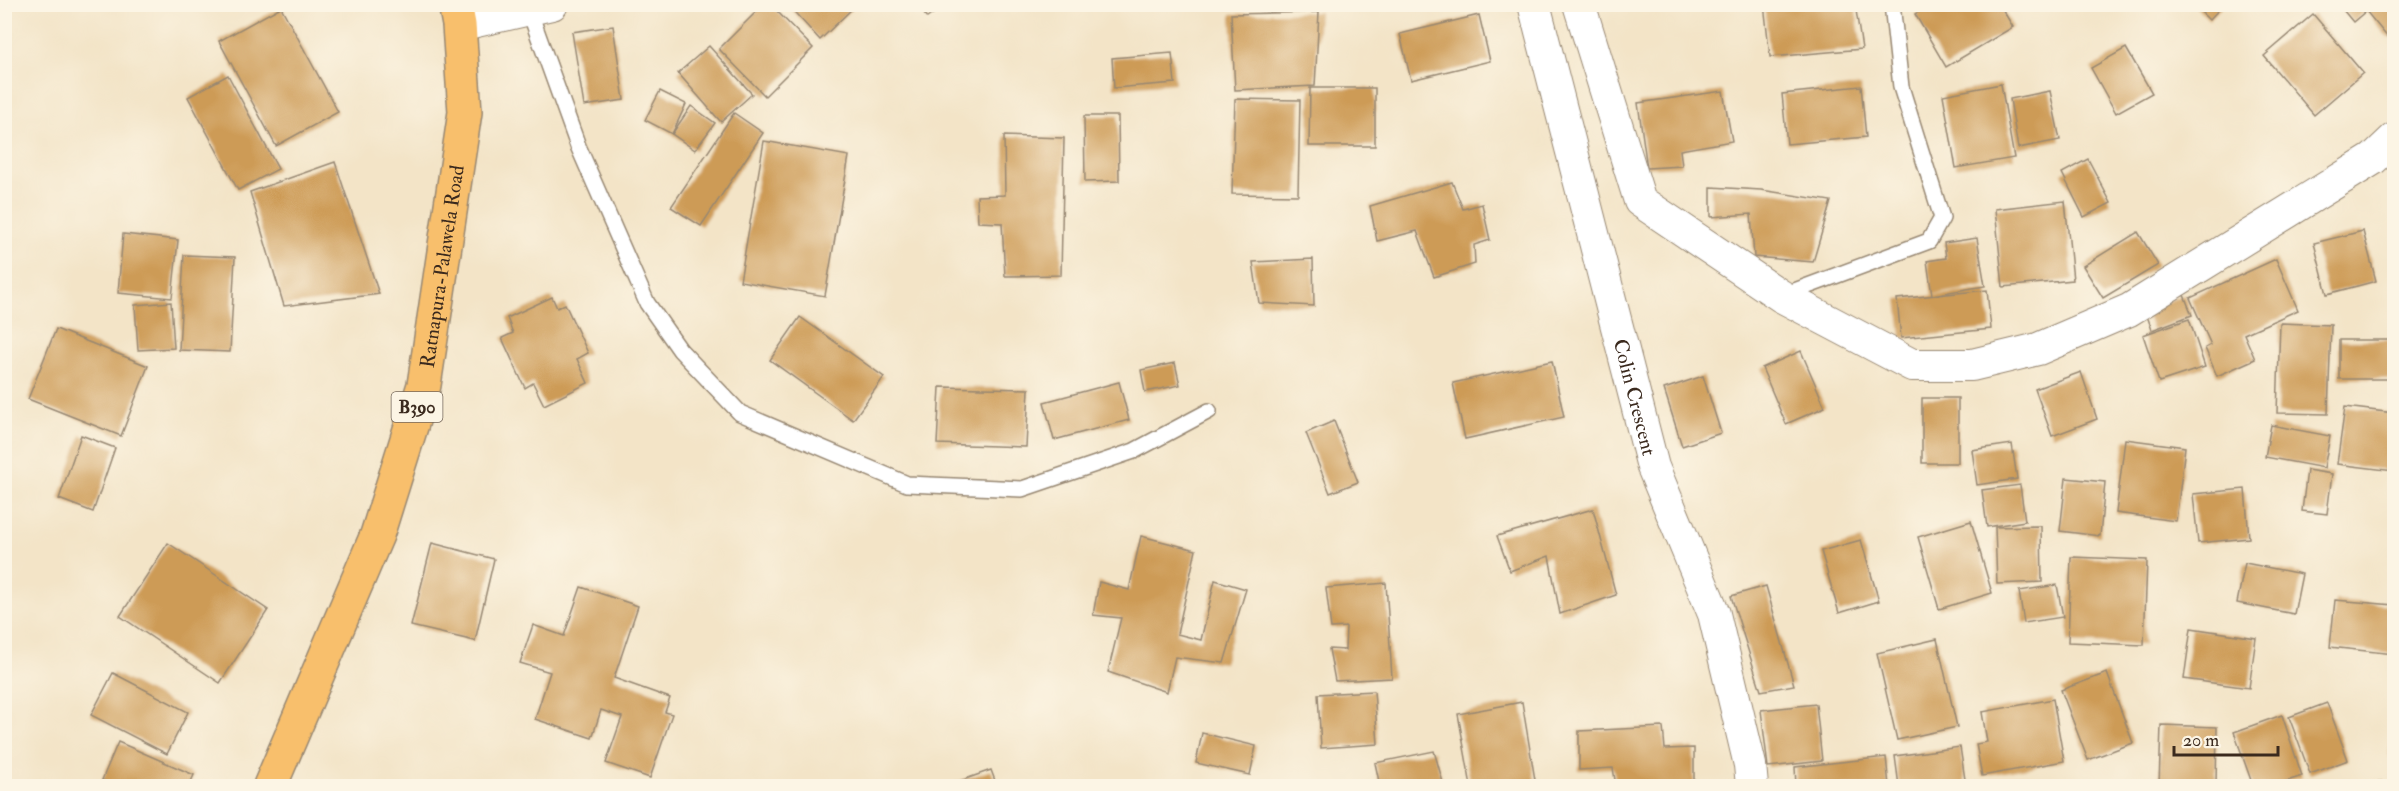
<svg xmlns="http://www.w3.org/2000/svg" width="2399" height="791" font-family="'IM FELL Double Pica',serif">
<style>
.building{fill:#cd9b57}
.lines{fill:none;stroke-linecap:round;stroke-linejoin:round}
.lane-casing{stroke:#978772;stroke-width:18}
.street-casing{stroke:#978772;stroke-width:34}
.primary-casing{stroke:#978772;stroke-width:36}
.lane{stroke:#fff;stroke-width:15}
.street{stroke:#fff;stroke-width:32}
.primary{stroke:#f8bf6c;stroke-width:33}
.labels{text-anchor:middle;stroke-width:6;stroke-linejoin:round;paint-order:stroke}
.shield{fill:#fcf5e5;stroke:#75675a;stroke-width:1.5}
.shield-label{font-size:18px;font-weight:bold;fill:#3b2a1e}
.street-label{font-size:20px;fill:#3b2a1e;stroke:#fcf5e5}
</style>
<rect width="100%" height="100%" fill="#fcf5e5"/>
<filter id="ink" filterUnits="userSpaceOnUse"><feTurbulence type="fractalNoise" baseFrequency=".0167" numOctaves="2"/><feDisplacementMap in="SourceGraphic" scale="12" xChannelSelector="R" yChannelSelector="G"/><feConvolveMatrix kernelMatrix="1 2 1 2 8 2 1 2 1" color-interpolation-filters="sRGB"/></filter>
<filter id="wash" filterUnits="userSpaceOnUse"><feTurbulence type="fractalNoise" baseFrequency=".008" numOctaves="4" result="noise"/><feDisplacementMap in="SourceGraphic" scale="24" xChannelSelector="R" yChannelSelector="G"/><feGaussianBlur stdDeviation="1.35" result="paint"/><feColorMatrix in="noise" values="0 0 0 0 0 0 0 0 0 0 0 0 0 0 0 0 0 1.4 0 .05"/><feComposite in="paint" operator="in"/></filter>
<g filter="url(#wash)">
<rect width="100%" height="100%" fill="#f3e4c7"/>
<g id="blocks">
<g class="building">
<path d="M 764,4 L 770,4 L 813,48 L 765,96 L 719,49 Z"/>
<path d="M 787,4 L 857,4 L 820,40 Z"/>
<path d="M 917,4 L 947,4 L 927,18 Z"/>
<path d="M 1764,4 L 1855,4 L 1862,49 L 1770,57 Z"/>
<path d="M 2193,4 L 2224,4 L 2209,20 Z"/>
<path d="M 2338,4 L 2394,4 L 2394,35 L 2389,39 L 2366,11 L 2353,22 Z"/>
<path d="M 1922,5 L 2000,5 L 2013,27 L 1946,67 L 1915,14 L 1924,9 Z"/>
<path d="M 281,7 L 338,112 L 276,146 L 219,41 Z"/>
<path d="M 1319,12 L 1315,86 L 1235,90 L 1231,14 Z"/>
<path d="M 2313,14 L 2363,73 L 2314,115 L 2264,56 Z"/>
<path d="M 1479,15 L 1490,61 L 1411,80 L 1400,34 Z"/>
<path d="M 613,26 L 624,100 L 584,106 L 572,32 Z"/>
<path d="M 709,46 L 752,94 L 721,122 L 678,73 Z"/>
<path d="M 2126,48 L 2152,93 L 2116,113 L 2091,68 Z"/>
<path d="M 1172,53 L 1175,83 L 1114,88 L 1112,58 Z"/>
<path d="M 228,75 L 278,169 L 238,190 L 188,97 Z"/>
<path d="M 2001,84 L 2014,158 L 1956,168 L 1943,95 Z"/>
<path d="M 1861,86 L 1866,137 L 1787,144 L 1782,94 Z"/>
<path d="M 1310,88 L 1375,88 L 1375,146 L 1309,146 Z"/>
<path d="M 660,91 L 686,104 L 672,134 L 645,120 Z"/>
<path d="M 1723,91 L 1732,141 L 1680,150 L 1682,166 L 1647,168 L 1638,103 Z"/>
<path d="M 2050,91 L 2060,140 L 2018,148 L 2010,99 Z"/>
<path d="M 1235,99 L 1300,100 L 1298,195 L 1232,194 Z"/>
<path d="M 691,106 L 715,123 L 695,150 L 672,134 Z"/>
<path d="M 734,113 L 763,133 L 701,226 L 671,207 Z"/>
<path d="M 1084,116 L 1118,116 L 1119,181 L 1085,182 Z"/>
<path d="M 1004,136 L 1064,138 L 1061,275 L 1005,276 L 1002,223 L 978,222 L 977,196 L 1005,195 Z"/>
<path d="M 764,141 L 849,156 L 825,296 L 740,281 Z"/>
<path d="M 2088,159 L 2111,203 L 2084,217 L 2062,173 Z"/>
<path d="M 335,162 L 379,294 L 284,306 L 250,192 Z"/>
<path d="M 1452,182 L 1463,209 L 1482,204 L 1490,240 L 1474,245 L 1475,264 L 1434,277 L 1417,231 L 1377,241 L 1370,206 Z"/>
<path d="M 1711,187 L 1761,190 L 1831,201 L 1813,262 L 1754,257 L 1751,214 L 1711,217 Z"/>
<path d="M 2065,201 L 2073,280 L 2003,287 L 1995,209 Z"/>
<path d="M 2363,231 L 2376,281 L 2327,294 L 2314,243 Z"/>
<path d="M 2138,232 L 2158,265 L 2103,298 L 2083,266 Z"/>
<path d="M 123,234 L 178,240 L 172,298 L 118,293 Z"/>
<path d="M 1977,238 L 1985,286 L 1932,295 L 1927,261 L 1946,258 L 1944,243 Z"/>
<path d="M 184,255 L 235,257 L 230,352 L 179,350 Z"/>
<path d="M 1313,259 L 1314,306 L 1259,303 L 1253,262 Z"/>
<path d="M 2276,259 L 2298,310 L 2244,334 L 2255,359 L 2217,376 L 2205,348 L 2211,345 L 2190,298 Z"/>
<path d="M 1987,290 L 1991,329 L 1901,338 L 1897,299 Z"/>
<path d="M 2184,295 L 2192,315 L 2152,330 L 2145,310 Z"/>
<path d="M 552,297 L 557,308 L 565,304 L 588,353 L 577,359 L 588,383 L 544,405 L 533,383 L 525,388 L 502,338 L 513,333 L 507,318 Z"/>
<path d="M 171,302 L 174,348 L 138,350 L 135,305 Z"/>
<path d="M 800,317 L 884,377 L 853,420 L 770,360 Z"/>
<path d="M 2189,319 L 2205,367 L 2159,382 L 2143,335 Z"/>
<path d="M 2280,323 L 2331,325 L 2328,414 L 2277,413 Z"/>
<path d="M 56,329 L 148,366 L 121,436 L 28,399 Z"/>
<rect x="2339" y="340" width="53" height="39"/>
<path d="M 1801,351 L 1825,407 L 1786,424 L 1762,368 Z"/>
<path d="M 1552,361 L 1564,417 L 1465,439 L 1453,383 Z"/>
<path d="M 1175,363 L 1180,385 L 1145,392 L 1141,370 Z"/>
<path d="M 2081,372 L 2097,419 L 2052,436 L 2035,389 Z"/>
<path d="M 1703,376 L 1721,433 L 1682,446 L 1664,389 Z"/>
<path d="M 1119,382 L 1129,420 L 1054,440 L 1044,402 Z"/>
<path d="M 940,387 L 1029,389 L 1026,447 L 937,444 Z"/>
<rect x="1922" y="398" width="36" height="65"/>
<path d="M 2345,407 L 2394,413 L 2394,471 L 2337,464 Z"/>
<path d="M 1334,421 L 1358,482 L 1330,493 L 1306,433 Z"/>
<path d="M 2271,425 L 2330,436 L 2324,468 L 2265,457 Z"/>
<path d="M 81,435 L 115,448 L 93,512 L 59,499 Z"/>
<path d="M 2125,439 L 2185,447 L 2176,521 L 2116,513 Z"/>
<path d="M 2012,444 L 2017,479 L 1977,485 L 1972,450 Z"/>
<path d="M 2307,470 L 2332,474 L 2327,514 L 2302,511 Z"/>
<path d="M 2066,478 L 2105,482 L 2100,536 L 2060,531 Z"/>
<path d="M 2020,485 L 2025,521 L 1987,527 L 1982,490 Z"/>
<path d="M 2245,489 L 2249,538 L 2198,543 L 2193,494 Z"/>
<path d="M 1593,509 L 1616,595 L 1560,614 L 1549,556 L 1510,571 L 1497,536 Z"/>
<path d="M 1971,521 L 1992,593 L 1939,609 L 1918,537 Z"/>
<path d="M 2041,526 L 2042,582 L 1997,584 L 1995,527 Z"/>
<path d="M 1141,536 L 1196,550 L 1177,634 L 1201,640 L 1215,580 L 1246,589 L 1224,663 L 1175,657 L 1167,692 L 1108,672 L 1121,618 L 1093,615 L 1099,582 L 1129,590 Z"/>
<path d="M 1861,540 L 1879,601 L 1839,613 L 1821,551 Z"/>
<path d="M 168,543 L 268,610 L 220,683 L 120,616 Z"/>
<path d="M 432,543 L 494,559 L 475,641 L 411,626 Z"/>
<path d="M 2071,557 L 2147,560 L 2144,645 L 2068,642 Z"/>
<path d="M 2245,563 L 2302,574 L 2294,614 L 2237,603 Z"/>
<path d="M 1386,583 L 1392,678 L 1335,681 L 1329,649 L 1345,650 L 1346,627 L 1331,628 L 1326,588 Z"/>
<path d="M 2057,585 L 2063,617 L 2024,623 L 2019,591 Z"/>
<path d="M 1766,586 L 1794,685 L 1761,691 L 1731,596 Z"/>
<path d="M 581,587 L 638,606 L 614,678 L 670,698 L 665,712 L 672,714 L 650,778 L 606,763 L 622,717 L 601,710 L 592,738 L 535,719 L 550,672 L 520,663 L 533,625 L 564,636 Z"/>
<path d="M 2335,600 L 2394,605 L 2394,654 L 2330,647 Z"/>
<path d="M 2191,628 L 2256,638 L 2249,688 L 2184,679 Z"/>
<path d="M 1937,639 L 1957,727 L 1897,740 L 1877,653 Z"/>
<path d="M 113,673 L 188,712 L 167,754 L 91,715 Z"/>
<path d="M 2107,673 L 2133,743 L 2088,760 L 2061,690 Z"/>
<path d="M 1374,691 L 1378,744 L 1321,748 L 1318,694 Z"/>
<path d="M 2053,699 L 2064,761 L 1982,776 L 1976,744 L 1987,742 L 1982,712 Z"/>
<path d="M 1522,702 L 1536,786 L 1471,786 L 1458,714 Z"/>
<path d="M 2327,703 L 2348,760 L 2310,774 L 2289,717 Z"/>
<path d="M 1816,704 L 1822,761 L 1768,767 L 1761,710 Z"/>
<path d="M 2282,715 L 2302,776 L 2272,786 L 2253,786 L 2234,732 Z"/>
<path d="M 2393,719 L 2394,719 L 2394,756 L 2389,756 Z"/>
<path d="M 2161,725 L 2217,727 L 2216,786 L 2159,786 Z"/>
<path d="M 1663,727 L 1665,749 L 1694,748 L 1694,785 L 1616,786 L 1613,768 L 1579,770 L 1579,731 Z"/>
<path d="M 1202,733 L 1256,746 L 1250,775 L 1196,763 Z"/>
<path d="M 118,742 L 194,775 L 189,786 L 117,786 L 102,780 Z"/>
<path d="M 1960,747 L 1966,786 L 1899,786 L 1895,756 Z"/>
<path d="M 1434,751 L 1444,786 L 1380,786 L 1375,763 Z"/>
<path d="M 1886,757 L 1889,786 L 1796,786 L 1795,767 Z"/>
<path d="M 991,770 L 997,786 L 946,786 Z"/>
<path d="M 2373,782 L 2394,783 L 2394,786 L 2373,786 Z"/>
</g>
</g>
</g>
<g filter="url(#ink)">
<use href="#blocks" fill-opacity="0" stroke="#978772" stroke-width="1.5"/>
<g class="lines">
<g class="lane-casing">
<g id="lane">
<path d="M 529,10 L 578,146 L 647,303 L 680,350 L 740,413 L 907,484 L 1022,489 L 1134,451 L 1209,411"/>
<path d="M 1781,296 L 1929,241 L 1942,218 L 1901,87 L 1892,4"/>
</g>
</g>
<g class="street-casing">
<g id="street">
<path id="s1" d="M 1534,4 L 1653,467 L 1714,614 L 1750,765 L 1752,786"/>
<path d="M 1579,4 L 1640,201 L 1781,296 L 1912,365 L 1972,365 L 2038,349 L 2129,310 L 2373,159 L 2394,139"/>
<path d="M 459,25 L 552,4"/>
</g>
</g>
<g class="primary-casing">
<g id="primary">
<path id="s2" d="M 270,786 L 377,535 L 424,385 L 465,112 L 459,25 L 455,4"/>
</g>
</g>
<use href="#lane" class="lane"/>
<use href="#street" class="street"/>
<use href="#primary" class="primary"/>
</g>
</g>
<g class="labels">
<rect class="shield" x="391.5" y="392" width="51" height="30" rx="4.5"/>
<g class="shield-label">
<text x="417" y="413">B390</text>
</g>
<g class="street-label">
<text dy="7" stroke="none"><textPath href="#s2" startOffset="550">Ratnapura-Palawela Road</textPath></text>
<text dy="7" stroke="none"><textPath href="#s1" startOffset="406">Colin Crescent</textPath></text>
</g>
</g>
<rect width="2399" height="791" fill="none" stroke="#fcf5e5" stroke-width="24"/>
<path d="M2174 746v9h104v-9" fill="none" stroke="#3b2a1e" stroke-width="3"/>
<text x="2183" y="746" font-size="18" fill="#3b2a1e" stroke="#fcf5e5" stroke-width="4.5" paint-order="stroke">20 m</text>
</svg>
